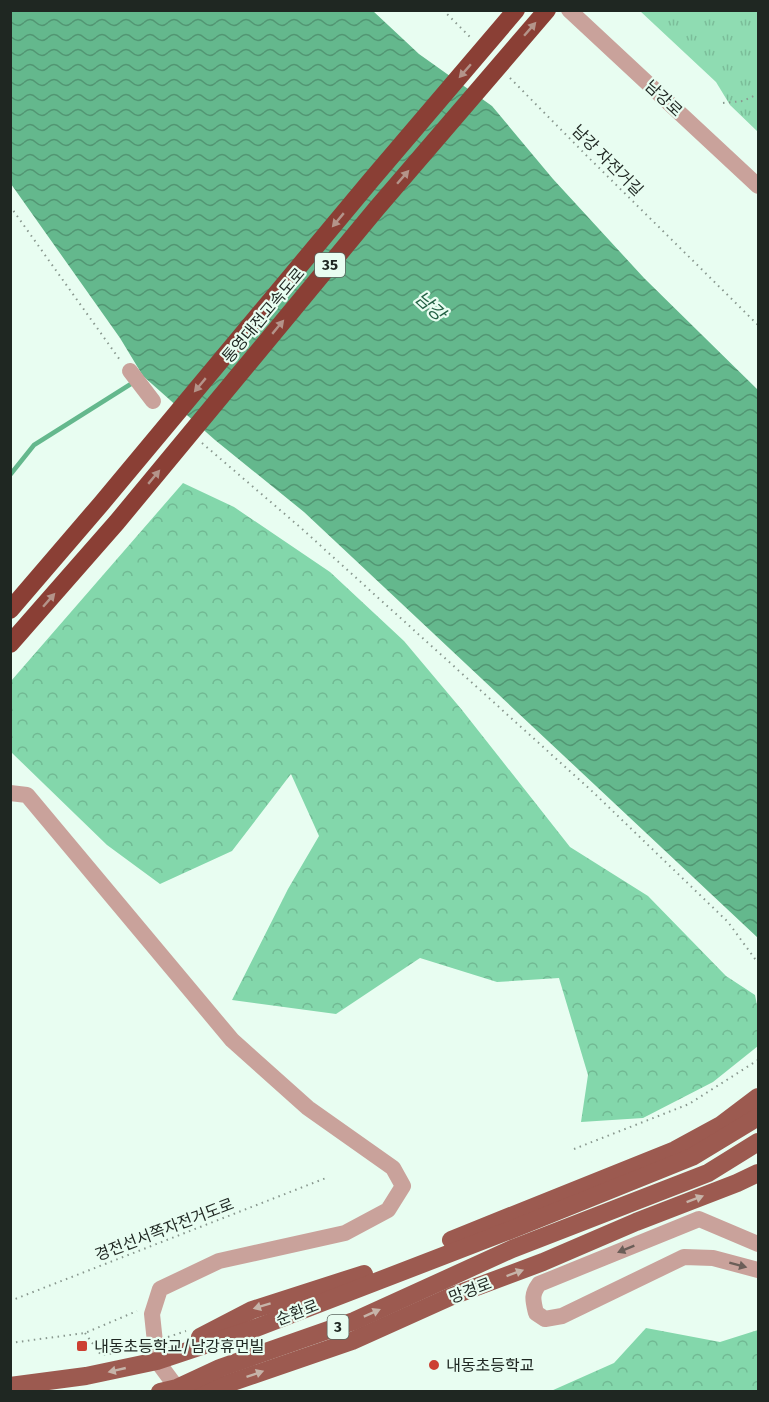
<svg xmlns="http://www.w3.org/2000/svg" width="769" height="1402" font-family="'Fira Sans','Noto Sans KR',sans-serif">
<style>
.forest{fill:url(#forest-crowns)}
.park{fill:url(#park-tufts)}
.water{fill:url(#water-waves)}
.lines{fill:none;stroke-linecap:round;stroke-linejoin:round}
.stream{stroke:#64b88d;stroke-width:4.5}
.path{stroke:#89988f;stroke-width:2;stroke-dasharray:1.5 4.5;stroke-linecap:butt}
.minor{stroke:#c9a29b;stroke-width:16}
.major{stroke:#9c5a50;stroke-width:18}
.highway{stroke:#8a3f35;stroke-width:18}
.oneway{fill:#b4948a}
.oneway2{fill:#c6b4a9}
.oneway3{fill:#6b5e58}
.poi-dot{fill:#cc3f32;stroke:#e8fdf1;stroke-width:2}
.labels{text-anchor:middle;stroke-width:4.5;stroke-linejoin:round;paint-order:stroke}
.shield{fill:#e8fdf1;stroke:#5b6760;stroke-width:1.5}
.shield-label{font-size:15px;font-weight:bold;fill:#1f2722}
.street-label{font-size:16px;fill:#1f2722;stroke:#e8fdf1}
.poi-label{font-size:16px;fill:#1f2722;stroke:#e8fdf1;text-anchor:start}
.water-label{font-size:18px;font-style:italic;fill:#236144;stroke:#e8fdf1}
</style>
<defs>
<pattern id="forest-crowns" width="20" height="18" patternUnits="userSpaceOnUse" patternTransform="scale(1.5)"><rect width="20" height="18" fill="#83d7ab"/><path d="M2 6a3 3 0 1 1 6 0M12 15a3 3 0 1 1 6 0" fill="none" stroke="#71b993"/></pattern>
<pattern id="park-tufts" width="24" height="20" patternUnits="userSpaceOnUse" patternTransform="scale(1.5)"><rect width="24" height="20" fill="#8fdcb2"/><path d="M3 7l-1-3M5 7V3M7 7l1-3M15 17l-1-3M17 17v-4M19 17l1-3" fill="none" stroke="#7bbd99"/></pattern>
<pattern id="water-waves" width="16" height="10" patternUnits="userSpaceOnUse" patternTransform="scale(1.5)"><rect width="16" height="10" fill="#64b88d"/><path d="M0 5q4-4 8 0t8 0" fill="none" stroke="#529673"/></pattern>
</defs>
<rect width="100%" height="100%" fill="#e8fdf1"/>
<g class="forest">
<path d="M 183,483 L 234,507 L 330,572 L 404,641 L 462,710 L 570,847 L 648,896 L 726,976 L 755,995 L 758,1010 L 758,1046 L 713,1082 L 643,1118 L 581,1122 L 588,1075 L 559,978 L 497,982 L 420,958 L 336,1014 L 232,1000 L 288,889 L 319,836 L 291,774 L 232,851 L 160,884 L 107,845 L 11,752 L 11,681 Z"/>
<path d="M 646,1328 L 720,1342 L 758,1330 L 758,1391 L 551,1391 L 614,1363 Z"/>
</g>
<path class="park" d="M 640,11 L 758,11 L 758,132 L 730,105 L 716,82 Z"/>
<path class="water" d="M 11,11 L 373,11 L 419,54 L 492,106 L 553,179 L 644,278 L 758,390 L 758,938 L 304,512 L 215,440 L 143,376 L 120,338 L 11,184 Z"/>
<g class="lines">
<path class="stream" d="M 10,475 L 34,445 L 134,382"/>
<g class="path">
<path d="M 443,10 L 472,39"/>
<path d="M 510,78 L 587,156 L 758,325"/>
<path d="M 723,103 L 743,101 L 758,94"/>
<path d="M 10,206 L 120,360"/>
<path d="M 202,443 L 301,528 L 594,793 L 728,922 L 758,963"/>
<path d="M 574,1149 L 689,1104 L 758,1060"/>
<path d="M 10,1301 L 326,1178"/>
<path d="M 85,1333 L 101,1355 L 114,1353"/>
<path d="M 168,1337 L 186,1331"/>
<path d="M 10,1343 L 85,1333 L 137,1311"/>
</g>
<g class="minor">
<path d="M 569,10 L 758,186"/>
<path d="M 130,371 L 153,401"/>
<path d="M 10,793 L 27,795 L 232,1040 L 308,1108 L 393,1168 L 403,1186 L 388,1210 L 345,1233 L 219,1261 L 160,1289 L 152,1314 L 157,1361 L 180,1392"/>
<path d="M 758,1244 L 699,1219 L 539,1284 C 531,1295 533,1300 536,1313 L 545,1319 L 562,1316 L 684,1257 L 713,1258 L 758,1270"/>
</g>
<g class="major">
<path d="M 451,1240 L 675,1150 L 721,1125 L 758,1097"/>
<path d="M 200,1337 L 252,1310 L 364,1274"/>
<path d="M 10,1386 L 86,1376 L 157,1361 L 253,1329 L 508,1231 L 692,1157 L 758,1117"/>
<path d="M 188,1387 L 224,1385 L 352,1341 L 452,1296 L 543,1262 L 636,1222 L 737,1183 L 758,1173"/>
<path d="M 160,1392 L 177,1388 L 220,1368 L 354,1321 L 512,1249 L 708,1173 L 758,1142"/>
</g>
<g class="highway">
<path d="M 10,610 L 101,504 L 372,179 L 516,10"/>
<path d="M 10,644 L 117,522 L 377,208 L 547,10"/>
</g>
</g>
<defs><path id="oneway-solid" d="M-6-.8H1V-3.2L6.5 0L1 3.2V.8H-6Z" transform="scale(1.5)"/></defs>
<g class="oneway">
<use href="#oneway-solid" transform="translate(530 29) rotate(-49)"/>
<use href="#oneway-solid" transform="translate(465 71) rotate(131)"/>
<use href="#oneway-solid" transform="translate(403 177) rotate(-49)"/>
<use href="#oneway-solid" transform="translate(338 220) rotate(130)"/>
<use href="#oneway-solid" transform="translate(278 327) rotate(-50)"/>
<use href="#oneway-solid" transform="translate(200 385) rotate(130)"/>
<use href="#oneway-solid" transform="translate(154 477) rotate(-50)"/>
<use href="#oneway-solid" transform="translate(49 600) rotate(-49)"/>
</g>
<g class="oneway2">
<use href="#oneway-solid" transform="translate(695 1199) rotate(-21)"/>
<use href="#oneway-solid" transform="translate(515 1273) rotate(-20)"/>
<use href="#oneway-solid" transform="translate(262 1306) rotate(163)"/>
<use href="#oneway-solid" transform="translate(372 1313) rotate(-24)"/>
<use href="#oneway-solid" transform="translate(117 1370) rotate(167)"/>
<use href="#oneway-solid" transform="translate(255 1374) rotate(-19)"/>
</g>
<g class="oneway3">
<use href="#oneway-solid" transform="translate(626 1249) rotate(158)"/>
<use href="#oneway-solid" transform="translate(738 1265) rotate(15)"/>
</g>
<g class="poi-dot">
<rect x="76" y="1340" width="12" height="12" rx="3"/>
<circle cx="434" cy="1365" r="6"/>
</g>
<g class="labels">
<g class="shield">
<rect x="315" y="253" width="30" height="24" rx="4.5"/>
<rect x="327.5" y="1315" width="21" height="24" rx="4.5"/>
</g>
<g class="shield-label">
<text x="330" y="270">35</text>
<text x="338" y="1332">3</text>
</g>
<g class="street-label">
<text transform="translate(664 98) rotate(43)" y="6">남강로</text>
<text transform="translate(608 160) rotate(45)" y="6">남강 자전거길</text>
<text transform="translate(263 315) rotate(-50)" y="6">통영대전고속도로</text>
<text transform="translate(164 1229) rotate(-21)" y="6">경전선서쪽자전거도로</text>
<text transform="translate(470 1290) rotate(-21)" y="6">망경로</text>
<text transform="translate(297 1312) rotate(-21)" y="6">순환로</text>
</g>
<g class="poi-label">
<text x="94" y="1352">내동초등학교/남강휴먼빌</text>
<text x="446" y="1371">내동초등학교</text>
</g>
<g class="water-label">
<text transform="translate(430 306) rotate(42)" y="6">남강</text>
</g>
</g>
<rect width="769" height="1402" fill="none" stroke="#1f2722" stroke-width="24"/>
</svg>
